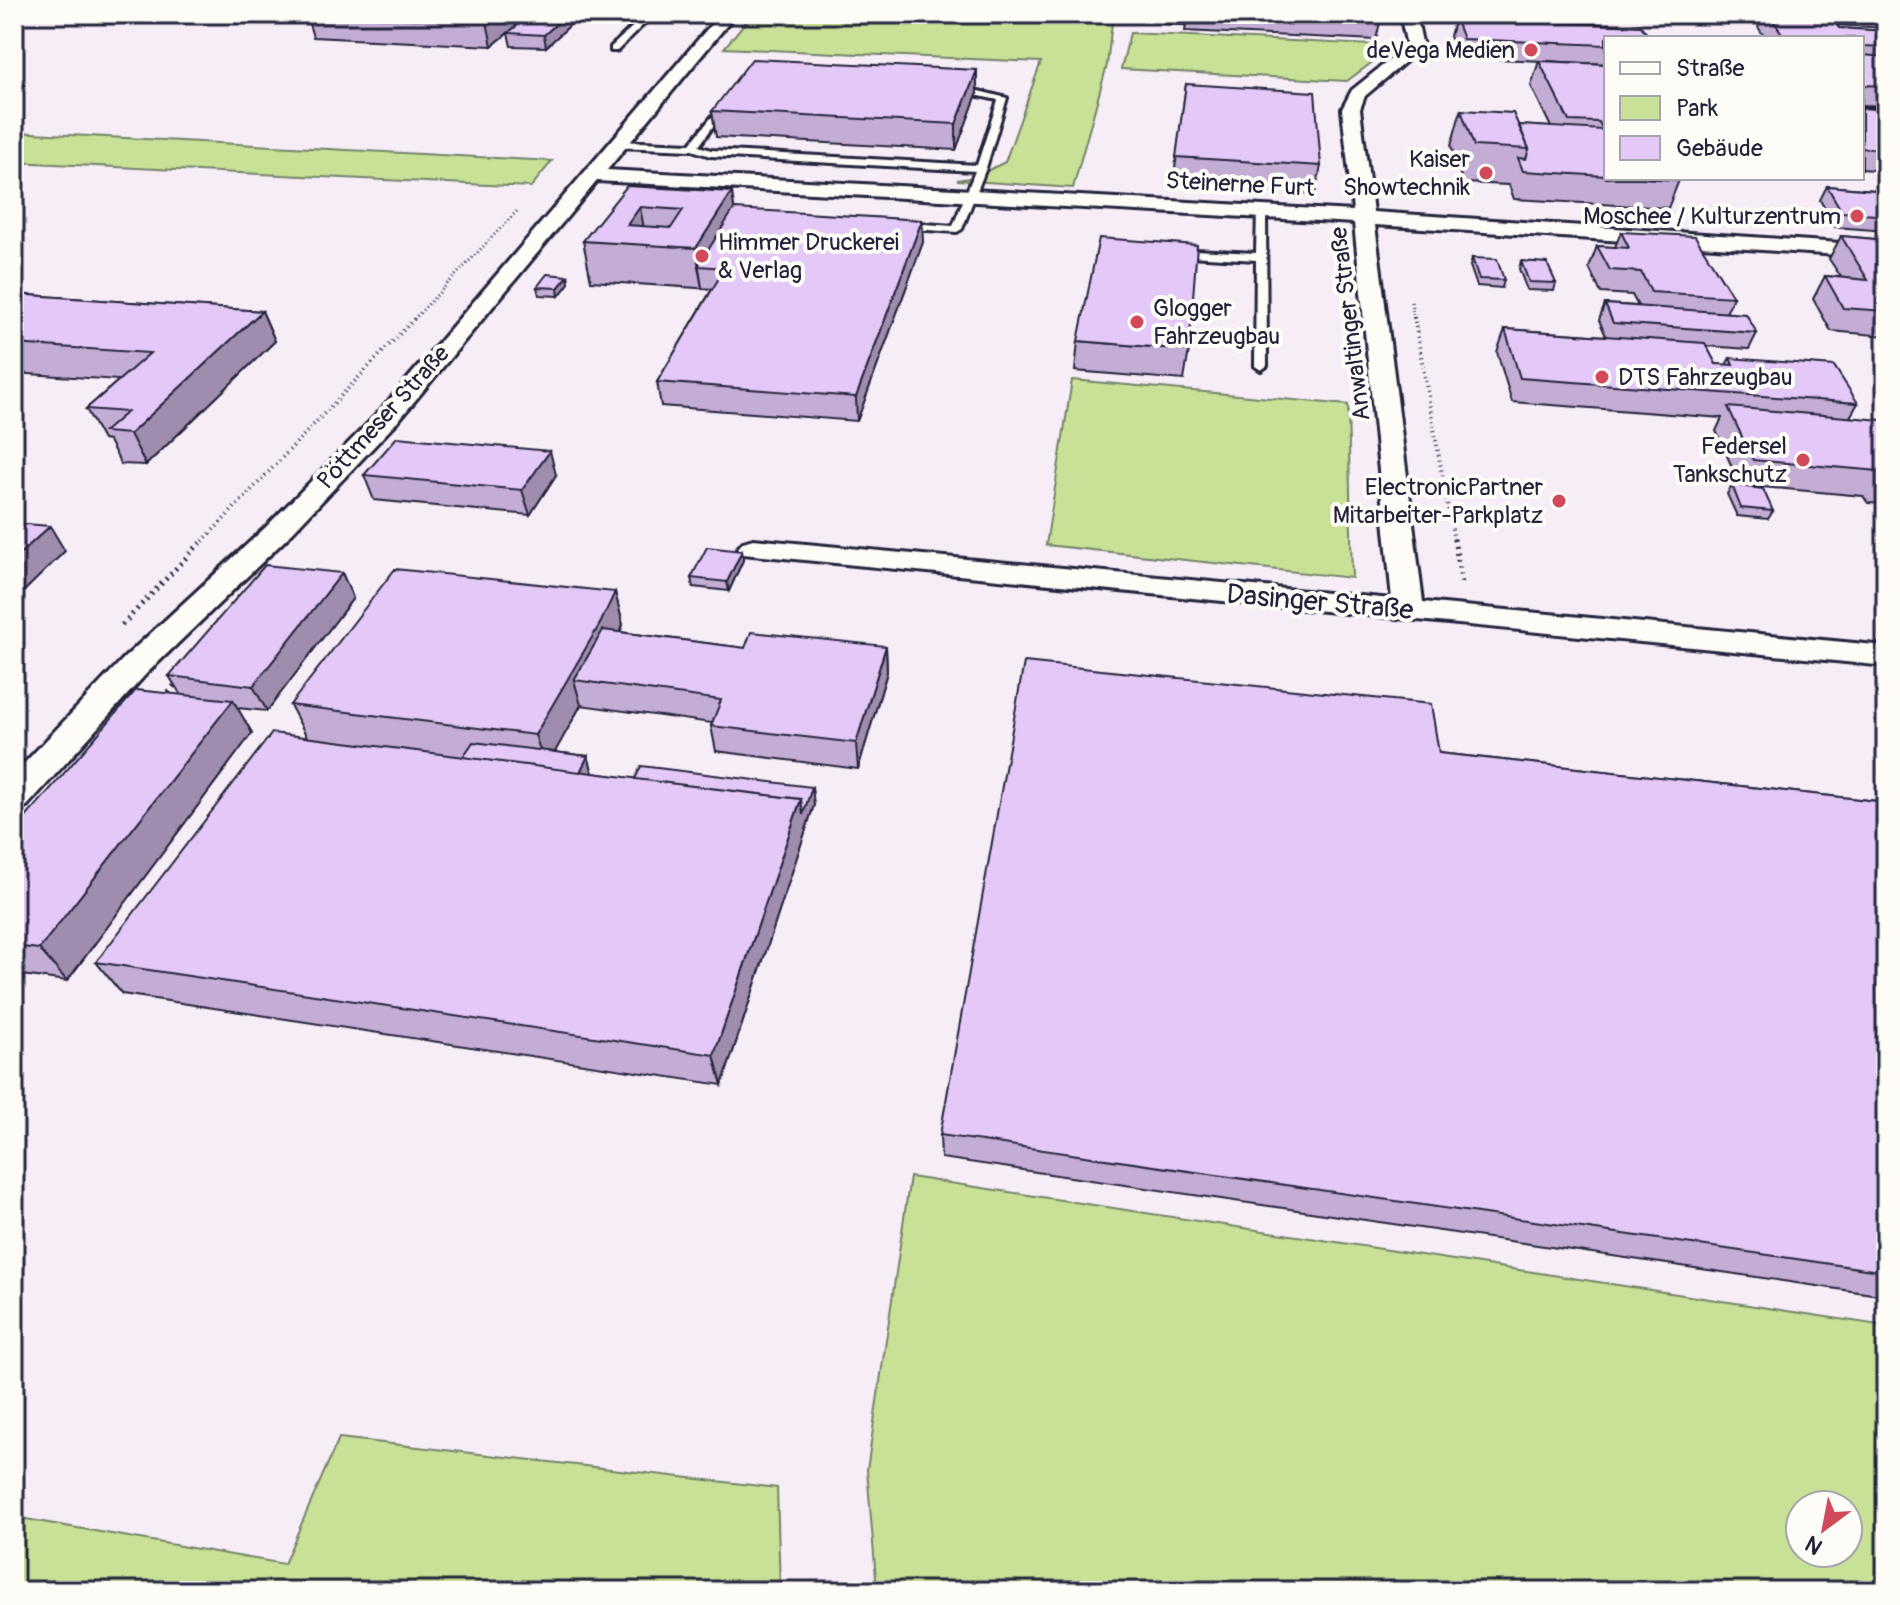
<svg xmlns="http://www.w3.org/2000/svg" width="1900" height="1605" font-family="Pangolin,sans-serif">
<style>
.green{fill:#c8e197;stroke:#758269;stroke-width:2;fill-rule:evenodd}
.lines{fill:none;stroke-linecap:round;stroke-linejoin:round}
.service-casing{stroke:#22223b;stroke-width:6}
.minor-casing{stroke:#22223b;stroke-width:6}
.path-far2{stroke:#22223b;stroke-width:3;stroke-dasharray:1 3;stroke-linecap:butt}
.path-far1{stroke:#22223b;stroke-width:4;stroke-dasharray:1 4;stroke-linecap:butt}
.path{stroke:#22223b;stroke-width:5;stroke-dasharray:2 5;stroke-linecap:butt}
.service{fill:#fdfcf7;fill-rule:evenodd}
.minor{fill:#fdfcf7;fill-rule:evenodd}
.wall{fill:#c4add5;stroke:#22223b;stroke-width:2}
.shaded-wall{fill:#a08dae;stroke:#22223b;stroke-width:2}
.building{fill:#e4c9f8;stroke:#22223b;stroke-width:2;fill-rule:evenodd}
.poi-dot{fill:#d1495b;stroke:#fdfcf7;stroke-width:3}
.labels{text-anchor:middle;stroke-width:8;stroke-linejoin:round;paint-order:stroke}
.far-poi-label{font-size:24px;fill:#22223b;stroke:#fdfcf7;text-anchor:end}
.far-street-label{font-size:24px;fill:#22223b;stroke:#fdfcf7}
.street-label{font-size:28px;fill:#22223b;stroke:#fdfcf7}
</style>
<rect width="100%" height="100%" fill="#f6edf7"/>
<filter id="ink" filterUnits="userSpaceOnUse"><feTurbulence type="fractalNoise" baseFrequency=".0125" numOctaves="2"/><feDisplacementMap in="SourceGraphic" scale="16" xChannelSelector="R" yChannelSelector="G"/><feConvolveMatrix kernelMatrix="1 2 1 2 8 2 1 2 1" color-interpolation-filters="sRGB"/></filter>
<g filter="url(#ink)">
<g class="green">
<path d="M 752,14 L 1113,14 L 1107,65 L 1073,188 L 957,180 L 975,177 L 1005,162 L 1041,62 L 724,48 Z"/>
<path d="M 1130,33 L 1394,46 L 1347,81 L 1121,69 Z"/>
<path d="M 14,132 L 552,161 L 531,187 L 14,162 Z"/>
<path d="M 1072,380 L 1348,405 L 1352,578 L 1046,545 Z"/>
<path d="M 910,1177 L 1886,1326 L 1886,1591 L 877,1591 L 867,1470 ZM 1848,1505 L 1848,1553 L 1800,1553 L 1800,1505 Z"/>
<path d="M 339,1438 L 777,1488 L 780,1591 L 14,1591 L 14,1517 L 284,1564 Z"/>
</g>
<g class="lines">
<g class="service-casing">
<g id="service">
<path d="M 646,14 L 654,14 L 617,51 L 611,51 L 611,47 Z"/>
<path d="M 954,85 L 1007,98 L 986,168 L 962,229 L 957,232 L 897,228 L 892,225 L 897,222 L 953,226 L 975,171 L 710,156 L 692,150 L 617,147 L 612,144 L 617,141 L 690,144 L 727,98 L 731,101 L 699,146 L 711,150 L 977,165 L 998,100 L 951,90 Z"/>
<path d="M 1257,209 L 1266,211 L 1267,366 L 1261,370 L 1255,366 L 1256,260 L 1174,255 L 1169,252 L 1174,249 L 1256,253 Z"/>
</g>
</g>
<g class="minor-casing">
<path id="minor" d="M 720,14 L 736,14 L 607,170 L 1353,211 L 1342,109 L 1352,90 L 1407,46 L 1400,14 L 1416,14 L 1423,47 L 1365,96 L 1360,109 L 1373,212 L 1886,246 L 1886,258 L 1375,225 L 1423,602 L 1886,646 L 1886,666 L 743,554 L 738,548 L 743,542 L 753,539 L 1392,599 L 1354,223 L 597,181 L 398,421 L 286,539 L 146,674 L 27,806 L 14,810 L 14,774 L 124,658 L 266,527 L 380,411 Z"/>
</g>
<g class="path-far2">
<path d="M 1411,302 L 1414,319"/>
<path d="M 414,319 L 518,210"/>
</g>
<g class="path-far1">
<path d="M 1414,317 L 1454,541"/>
<path d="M 203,541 L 416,317"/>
</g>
<g class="path">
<path d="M 1454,539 L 1462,584"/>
<path d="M 122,625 L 204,539"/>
<path d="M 164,698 L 178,681"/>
</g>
<use href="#service" class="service"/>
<use href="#minor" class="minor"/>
</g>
<g class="wall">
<path d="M 306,14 L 531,14 L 492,46 L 313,37 Z"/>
<path d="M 1163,14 L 1378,14 L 1380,22 L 1376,40 L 1185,31 L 1186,25 L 1162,24 Z"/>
<path d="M 1592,14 L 1628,14 L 1628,15 Z"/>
<path d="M 1764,14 L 1886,14 L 1886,28 L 1837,25 L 1839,28 L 1886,31 L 1886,106 L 1862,105 L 1862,38 L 1765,38 L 1758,27 Z"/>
<path d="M 580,16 L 546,47 L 511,46 L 508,33 Z"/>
<path d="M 1455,18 L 1606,38 L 1606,64 L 1458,57 L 1450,36 Z"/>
<path d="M 1539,61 L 1606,64 L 1606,178 L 1677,178 L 1679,180 L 1668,208 L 1514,199 L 1509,185 L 1463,183 L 1451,146 L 1461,110 L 1519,125 L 1551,127 L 1531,86 Z"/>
<path d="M 1186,84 L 1321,166 L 1315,194 L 1173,184 Z"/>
<path d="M 977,94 L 956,150 L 716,137 L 712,111 Z"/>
<path d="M 1862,106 L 1886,108 L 1886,171 L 1862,169 Z"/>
<path d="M 627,186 L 734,209 L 923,242 L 857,421 L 661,406 L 657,382 L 712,289 L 591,281 L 583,241 Z"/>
<path d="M 1827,186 L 1886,191 L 1886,231 L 1835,227 L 1820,200 Z"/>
<path d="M 1621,232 L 1733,297 L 1726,313 L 1757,333 L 1749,349 L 1706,346 L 1716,364 L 1726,365 L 1730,358 L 1858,403 L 1850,417 L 1886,427 L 1886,504 L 1868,503 L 1863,496 L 1740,485 L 1716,431 L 1722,418 L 1512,402 L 1497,352 L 1505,329 L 1606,336 L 1599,320 L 1605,304 L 1638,306 L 1632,295 L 1601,293 L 1589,268 L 1597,246 L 1615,247 Z"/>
<path d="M 1841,236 L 1886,240 L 1886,336 L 1831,331 L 1813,299 L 1825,276 L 1841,277 L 1829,259 Z"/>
<path d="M 1472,258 L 1504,280 L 1502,288 L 1477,286 L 1470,266 Z"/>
<path d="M 1521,261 L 1556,283 L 1554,291 L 1527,290 L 1519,269 Z"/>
<path d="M 568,276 L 569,283 L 559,296 L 539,295 L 537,287 Z"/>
<path d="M 14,294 L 262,311 L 275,341 L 146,465 L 121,464 L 109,441 L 103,440 L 86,409 L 119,380 L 14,373 Z"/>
<path d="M 1078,341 L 1189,350 L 1184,380 L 1075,371 Z"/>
<path d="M 364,475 L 556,475 L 530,515 L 374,500 Z"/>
<path d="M 1732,485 L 1773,511 L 1768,519 L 1737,516 L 1727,494 Z"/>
<path d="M 742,551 L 743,560 L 729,591 L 693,587 L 691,578 Z"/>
<path d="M 342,573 L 353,598 L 267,711 L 237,708 L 252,733 L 67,981 L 14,974 L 14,831 L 181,695 L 169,676 Z"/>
<path d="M 615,592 L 623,625 L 620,632 L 745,648 L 886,646 L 887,672 L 858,769 L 716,751 L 711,726 L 712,723 L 581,705 L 554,752 L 588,756 L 593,773 L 814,805 L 722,1085 L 122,994 L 96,962 L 307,737 L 290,705 Z"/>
<path d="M 1439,753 L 1886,802 L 1886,1296 L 941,1158 L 940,1135 Z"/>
</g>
<g class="shaded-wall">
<path d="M 497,14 L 531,14 L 492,46 L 487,22 Z"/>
<path d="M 567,14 L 580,14 L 580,16 L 546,47 L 544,35 Z"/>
<path d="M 977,70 L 977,94 L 956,150 L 956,124 Z"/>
<path d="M 732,192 L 737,230 L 698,266 L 702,288 L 696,248 Z"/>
<path d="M 640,207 L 647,245 L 627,225 Z"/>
<path d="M 922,220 L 923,242 L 857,421 L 856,397 Z"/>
<path d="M 568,276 L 569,283 L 559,296 L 558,288 Z"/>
<path d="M 262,311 L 275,341 L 146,465 L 130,434 Z"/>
<path d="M 550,451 L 556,475 L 530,515 L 522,490 Z"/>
<path d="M 50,526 L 65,551 L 14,601 L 14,559 Z"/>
<path d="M 742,551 L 743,560 L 729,591 L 727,582 Z"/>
<path d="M 342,573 L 353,598 L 267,711 L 253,686 Z"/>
<path d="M 615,592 L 623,625 L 610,655 L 574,680 L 581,705 L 546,768 L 535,735 Z"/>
<path d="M 886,646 L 887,672 L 858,769 L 856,743 Z"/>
<path d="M 233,700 L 252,733 L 67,981 L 39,949 Z"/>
<path d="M 588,756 L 593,774 L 573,786 Z"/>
<path d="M 812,787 L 814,805 L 722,1085 L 714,1055 L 801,799 Z"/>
</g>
<g class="building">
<path d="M 311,14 L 497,14 L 487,22 Z"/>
<path d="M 531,14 L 567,14 L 544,35 L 508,33 Z"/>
<path d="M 1163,14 L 1187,14 L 1187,19 L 1162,18 Z"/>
<path d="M 1209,14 L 1378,14 L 1380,22 Z"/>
<path d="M 1769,14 L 1828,14 L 1839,28 L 1886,31 L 1886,47 L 1862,46 L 1862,38 L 1785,38 Z"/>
<path d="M 1455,18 L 1641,26 L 1650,38 L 1606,38 L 1606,45 L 1463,39 Z"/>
<path d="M 1862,55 L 1886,57 L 1886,86 L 1862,85 Z"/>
<path d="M 752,59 L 977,70 L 956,124 L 712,111 Z"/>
<path d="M 1539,61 L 1606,64 L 1606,176 L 1523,171 L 1518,158 L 1526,159 L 1529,149 L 1519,125 L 1603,130 L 1599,122 L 1569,121 Z"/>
<path d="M 1186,84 L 1315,92 L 1321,166 L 1176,157 Z"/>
<path d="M 1862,106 L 1886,108 L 1886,110 L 1862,108 Z"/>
<path d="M 1862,108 L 1886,110 L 1886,150 L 1862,148 Z"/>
<path d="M 1461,110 L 1513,113 L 1529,149 L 1474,146 Z"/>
<path d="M 1640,178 L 1677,178 L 1679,180 Z"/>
<path d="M 627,186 L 732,192 L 696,248 L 583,241 ZM 640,207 L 683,210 L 671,228 L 627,225 Z"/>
<path d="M 1827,186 L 1886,191 L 1886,216 L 1842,212 Z"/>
<path d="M 734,209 L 922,220 L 856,397 L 657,382 L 725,268 L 698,266 Z"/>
<path d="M 1621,232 L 1695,236 L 1733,297 L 1651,292 L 1641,272 L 1610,270 L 1597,246 L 1629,248 Z"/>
<path d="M 1841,236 L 1886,240 L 1886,311 L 1843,308 L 1825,276 L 1868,280 Z"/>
<path d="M 1099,238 L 1197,245 L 1189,350 L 1078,341 Z"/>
<path d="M 1472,258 L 1497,259 L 1504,280 L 1479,279 Z"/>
<path d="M 1521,261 L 1547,263 L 1556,283 L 1529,282 Z"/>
<path d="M 547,274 L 568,276 L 558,288 L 537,287 Z"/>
<path d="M 14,294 L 262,311 L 130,434 L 104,432 L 127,412 L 86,409 L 150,353 L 14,344 Z"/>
<path d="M 1605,304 L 1746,314 L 1757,333 L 1613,323 Z"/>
<path d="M 1505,329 L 1705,343 L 1716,364 L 1733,365 L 1730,358 L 1834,366 L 1858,403 L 1520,378 Z"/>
<path d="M 1728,407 L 1882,420 L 1886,427 L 1886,478 L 1883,478 L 1879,471 L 1753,460 Z"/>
<path d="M 397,437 L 550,451 L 522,490 L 364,475 Z"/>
<path d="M 1732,485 L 1763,489 L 1773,511 L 1741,508 Z"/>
<path d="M 14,523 L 50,526 L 14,559 Z"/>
<path d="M 707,547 L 742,551 L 727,582 L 691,578 Z"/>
<path d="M 265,565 L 342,573 L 253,686 L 169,676 Z"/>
<path d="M 395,569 L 615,592 L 601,622 L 535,735 L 290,705 Z"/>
<path d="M 603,630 L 745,648 L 751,632 L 886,646 L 856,743 L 711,726 L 721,700 L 574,680 Z"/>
<path d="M 1024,662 L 1431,704 L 1439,753 L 1886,802 L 1886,1272 L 940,1135 Z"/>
<path d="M 136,690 L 233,700 L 39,949 L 14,946 L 14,831 Z"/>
<path d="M 272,733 L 801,799 L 714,1055 L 96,962 Z"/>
<path d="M 473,742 L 588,756 L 580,772 L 463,757 Z"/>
<path d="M 641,766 L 812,787 L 803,815 L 801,799 L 635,779 Z"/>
</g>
</g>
<g class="poi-dot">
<circle cx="1531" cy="50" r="8"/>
<circle cx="1486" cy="173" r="8"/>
<circle cx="1857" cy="216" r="8"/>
<circle cx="702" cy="256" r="8"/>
<circle cx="1137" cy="322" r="8"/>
<circle cx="1602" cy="377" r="8"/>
<circle cx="1803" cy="460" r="8"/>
<circle cx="1559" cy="501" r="8"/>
</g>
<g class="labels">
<g class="far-poi-label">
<text x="1515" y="58">deVega Medien</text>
<text x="1470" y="167">Kaiser<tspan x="1470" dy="28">Showtechnik</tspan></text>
<text x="1841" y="224">Moschee / Kulturzentrum</text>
<text x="718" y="250" text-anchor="start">Himmer Druckerei<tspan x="718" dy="28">&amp; Verlag</tspan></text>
<text x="1153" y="316" text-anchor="start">Glogger<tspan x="1153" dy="28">Fahrzeugbau</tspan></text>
<text x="1618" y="385" text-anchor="start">DTS Fahrzeugbau</text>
<text x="1787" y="454">Federsel<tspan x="1787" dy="28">Tankschutz</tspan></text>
<text x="1543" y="495">ElectronicPartner<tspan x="1543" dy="28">Mitarbeiter-Parkplatz</tspan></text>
</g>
<g class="far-street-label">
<text transform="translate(1240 184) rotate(3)" y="8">Steinerne Furt</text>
<text transform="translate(1350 324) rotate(-97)" y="8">Anwaltinger Straße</text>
<text transform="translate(383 417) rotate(-48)" y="8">Pöttmeser Straße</text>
</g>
<g class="street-label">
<text transform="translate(1320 601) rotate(5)" y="10">Dasinger Straße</text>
</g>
</g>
<rect width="1900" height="1605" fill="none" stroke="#fdfcf7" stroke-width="48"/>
<rect x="24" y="24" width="1852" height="1557" fill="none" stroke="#22223b" stroke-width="3" filter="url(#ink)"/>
<rect x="1604" y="36" width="260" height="144" fill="#fdfcf7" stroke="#a5a5ac" stroke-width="2"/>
<rect x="1620" y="62" width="40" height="12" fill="#fdfcf7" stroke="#a5a5ac" stroke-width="2"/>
<text x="1676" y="76" font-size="24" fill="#22223b">Straße</text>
<rect x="1620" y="96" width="40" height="24" fill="#c8e197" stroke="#a5a5ac" stroke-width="2"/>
<text x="1676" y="116" font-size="24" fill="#22223b">Park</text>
<rect x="1620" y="136" width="40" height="24" fill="#e4c9f8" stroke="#a5a5ac" stroke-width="2"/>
<text x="1676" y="156" font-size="24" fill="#22223b">Gebäude</text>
<g transform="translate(1824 1529) rotate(212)"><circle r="38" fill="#fdfcf7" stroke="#a5a5ac" stroke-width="2"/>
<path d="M0-6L14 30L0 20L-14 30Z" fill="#d1495b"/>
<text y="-12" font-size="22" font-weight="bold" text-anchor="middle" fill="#22223b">N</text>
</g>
</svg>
